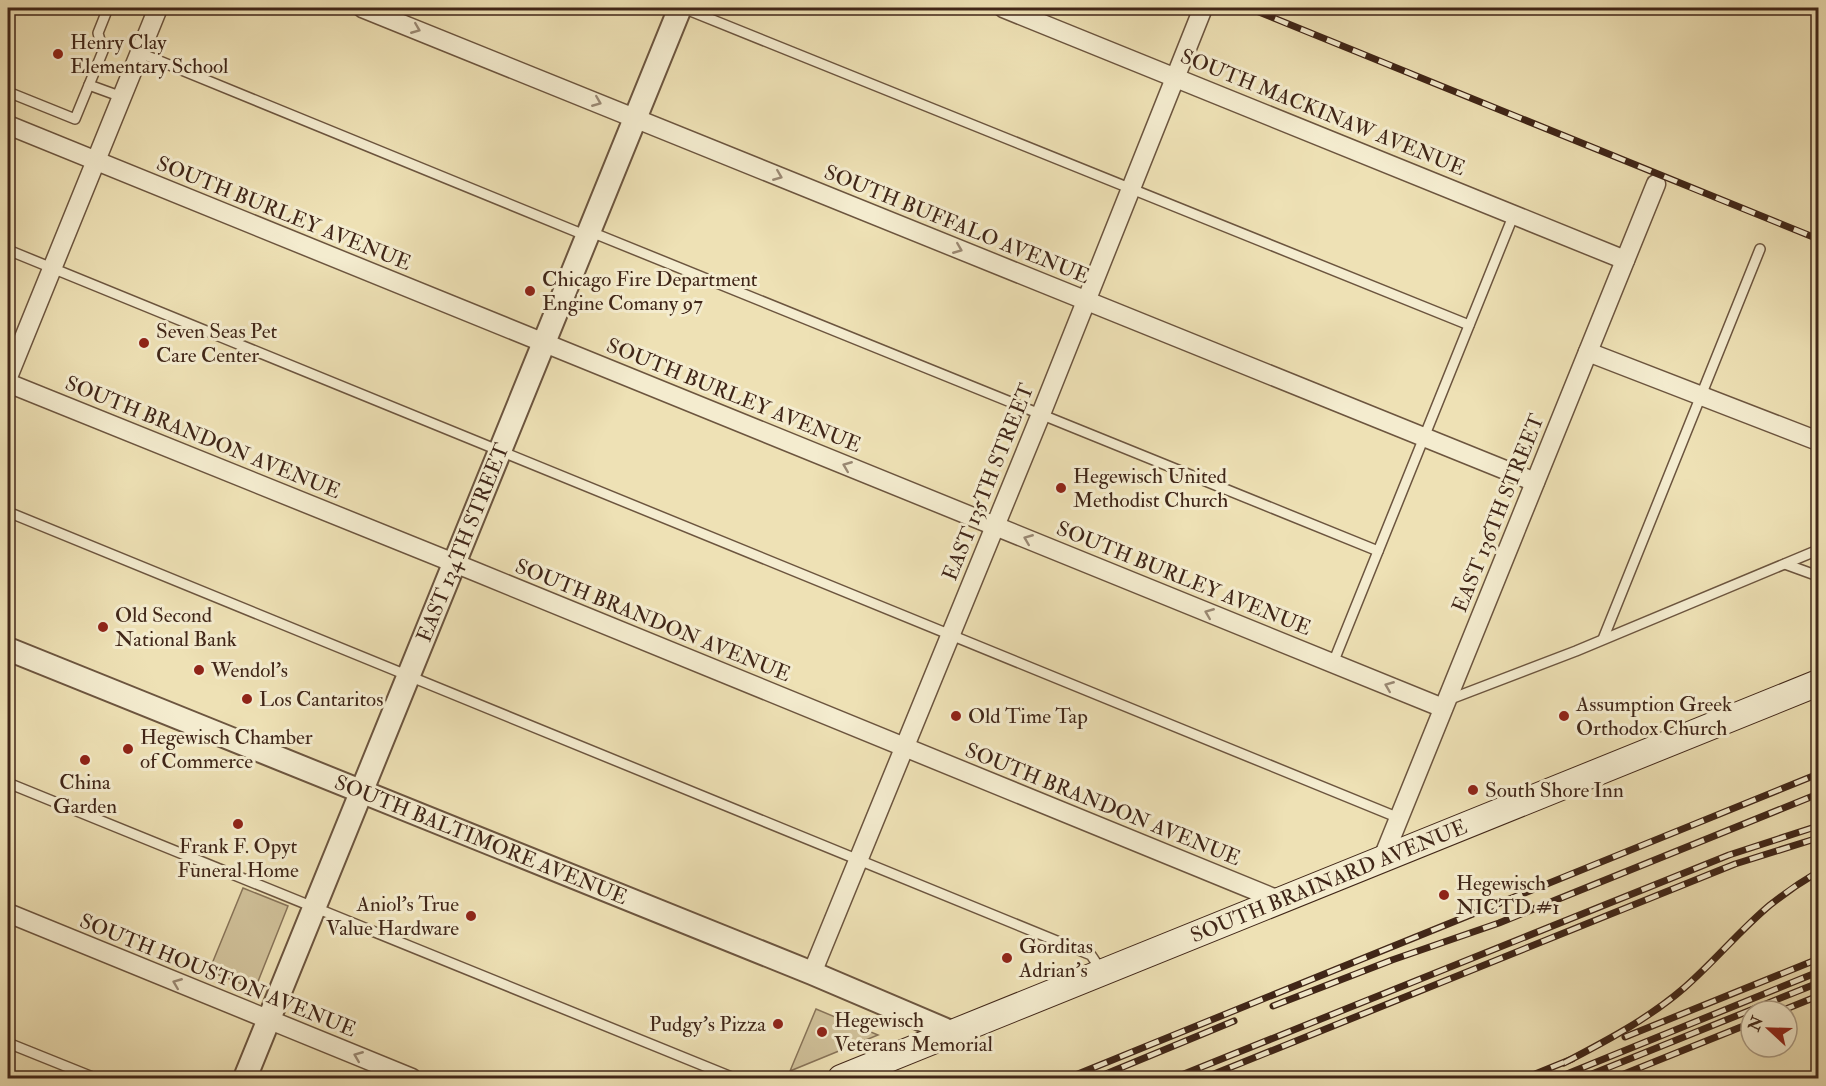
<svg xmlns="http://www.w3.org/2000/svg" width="1826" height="1086" font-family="'IM FELL Double Pica',serif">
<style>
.green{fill:#d0c19a;stroke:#887459;stroke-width:1.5}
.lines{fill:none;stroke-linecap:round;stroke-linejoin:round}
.service-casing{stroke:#6c553f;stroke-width:12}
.minor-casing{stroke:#6c553f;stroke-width:21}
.tertiary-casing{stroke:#6c553f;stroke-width:26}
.secondary-casing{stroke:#402618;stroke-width:28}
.service{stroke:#f4eccf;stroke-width:9}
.minor{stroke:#f4eccf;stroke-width:18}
.tertiary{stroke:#f4eccf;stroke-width:22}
.secondary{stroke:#f4eccf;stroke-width:26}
.rail-casing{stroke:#402618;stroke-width:7}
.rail{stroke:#f4eccf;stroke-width:4.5;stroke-dasharray:14;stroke-linecap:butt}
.oneway{stroke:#9a8974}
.poi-dot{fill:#8f2418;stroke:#f4eccf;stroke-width:2}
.labels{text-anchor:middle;stroke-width:6;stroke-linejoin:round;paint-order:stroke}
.poi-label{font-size:21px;fill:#402618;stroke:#f4eccf;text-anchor:start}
.street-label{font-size:21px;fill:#402618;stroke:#f4eccf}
</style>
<rect width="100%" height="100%" fill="#eee1b5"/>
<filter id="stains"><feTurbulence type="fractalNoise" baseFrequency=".00333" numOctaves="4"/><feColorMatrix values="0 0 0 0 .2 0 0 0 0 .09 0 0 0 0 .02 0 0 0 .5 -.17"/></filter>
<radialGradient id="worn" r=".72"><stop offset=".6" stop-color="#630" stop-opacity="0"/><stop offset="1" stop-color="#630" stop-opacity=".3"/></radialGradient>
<g class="green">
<path d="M 243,888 L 288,906 L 255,989 L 209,971 Z"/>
<path d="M 816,1009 L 878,1035 L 790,1071 Z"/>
</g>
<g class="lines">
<g class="service-casing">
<g id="service">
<path d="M 683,8 L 1469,325"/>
<path d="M 140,53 L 587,236"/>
<path d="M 89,85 L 122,97"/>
<path d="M 8,92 L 75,119 L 103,51 L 98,33 L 108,8"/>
<path d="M 591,232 L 1378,551"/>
<path d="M 8,250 L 1399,818"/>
<path d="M 8,512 L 1091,955 L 1101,970"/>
<path d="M 1785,564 L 1818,576"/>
<path d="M 1603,639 L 1760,249"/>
<path d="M 1333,663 L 1514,214"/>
<path d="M 1448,700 L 1576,651 L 1818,550"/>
<path d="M 8,783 L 734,1078"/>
<path d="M 8,1043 L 95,1078"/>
</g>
</g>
<g class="minor-casing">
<g id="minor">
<path d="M 362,8 L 1535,482"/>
<path d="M 1003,8 L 1625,260"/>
<path d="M 8,125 L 1443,708"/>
<path d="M 1588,352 L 1818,441"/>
<path d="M 8,377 L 158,8"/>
<path d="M 8,383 L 474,571 L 1281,901"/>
<path d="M 1382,860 L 1656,184"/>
<path d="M 8,913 L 412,1078"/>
<path d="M 812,973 L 1041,414 L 1203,8"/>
</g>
</g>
<g class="tertiary-casing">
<g id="tertiary">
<path id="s1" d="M 8,649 L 812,973 L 953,1033"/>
<path id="s2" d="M 245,1078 L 680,8"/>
</g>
</g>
<g class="secondary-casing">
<g id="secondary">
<path id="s3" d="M 841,1078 L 1818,683"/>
</g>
</g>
<use href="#service" class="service"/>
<use href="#minor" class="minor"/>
<use href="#tertiary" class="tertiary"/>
<use href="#secondary" class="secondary"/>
<g class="rail-casing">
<g id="rail">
<path d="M 1249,8 L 1818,239"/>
<path d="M 1273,1006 L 1392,960 L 1499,923 L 1818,794"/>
<path d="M 1781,1011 L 1818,996"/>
<path d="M 1625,1037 L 1818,959"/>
<path d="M 1564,1063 C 1606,1041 1648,1019 1684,988 C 1714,962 1739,931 1770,905 C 1785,893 1801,882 1818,872"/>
<path d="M 1068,1078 L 1818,774"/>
<path d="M 1096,1078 L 1234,1021"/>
<path d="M 1174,1078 L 1729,855 L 1818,826"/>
<path d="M 1204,1078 L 1735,864 L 1818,838"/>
<path d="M 1525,1078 L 1572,1059"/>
<path d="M 1557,1078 L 1818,972"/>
<path d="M 1582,1078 L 1818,983"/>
<path d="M 1614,1078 L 1751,1023"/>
</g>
</g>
<use href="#rail" class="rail"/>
</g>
<defs><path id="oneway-chevron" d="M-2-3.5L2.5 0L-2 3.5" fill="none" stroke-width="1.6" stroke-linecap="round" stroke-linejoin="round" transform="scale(1.5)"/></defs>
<g class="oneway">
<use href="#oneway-chevron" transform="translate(416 29) rotate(22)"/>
<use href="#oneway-chevron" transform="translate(597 102) rotate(22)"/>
<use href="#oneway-chevron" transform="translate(778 176) rotate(22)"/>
<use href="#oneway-chevron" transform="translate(958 249) rotate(22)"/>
<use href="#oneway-chevron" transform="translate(847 466) rotate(-158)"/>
<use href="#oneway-chevron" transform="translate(1028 539) rotate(-158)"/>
<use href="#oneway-chevron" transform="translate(1209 613) rotate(-158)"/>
<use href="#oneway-chevron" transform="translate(1389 686) rotate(-158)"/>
<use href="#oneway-chevron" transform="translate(177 983) rotate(-158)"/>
<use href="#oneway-chevron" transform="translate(358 1056) rotate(-158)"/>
</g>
<g class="poi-dot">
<circle cx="58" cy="54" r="6"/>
<circle cx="530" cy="291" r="6"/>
<circle cx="144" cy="343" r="6"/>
<circle cx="1061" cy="488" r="6"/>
<circle cx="103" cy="627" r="6"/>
<circle cx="199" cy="670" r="6"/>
<circle cx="247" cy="699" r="6"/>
<circle cx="956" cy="716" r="6"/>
<circle cx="1564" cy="716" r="6"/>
<circle cx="128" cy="749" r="6"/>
<circle cx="85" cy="760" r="6"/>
<circle cx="1473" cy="790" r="6"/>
<circle cx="238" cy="824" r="6"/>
<circle cx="1444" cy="895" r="6"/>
<circle cx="471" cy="916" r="6"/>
<circle cx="1007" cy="958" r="6"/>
<circle cx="778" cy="1024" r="6"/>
<circle cx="822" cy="1032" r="6"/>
</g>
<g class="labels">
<g class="poi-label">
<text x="70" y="49">Henry Clay<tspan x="70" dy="24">Elementary School</tspan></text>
<text x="542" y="286">Chicago Fire Department<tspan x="542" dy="24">Engine Comany 97</tspan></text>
<text x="156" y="338">Seven Seas Pet<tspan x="156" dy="24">Care Center</tspan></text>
<text x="1073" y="483">Hegewisch United<tspan x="1073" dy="24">Methodist Church</tspan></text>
<text x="115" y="622">Old Second<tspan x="115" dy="24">National Bank</tspan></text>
<text x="211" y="677">Wendol's</text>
<text x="259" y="706">Los Cantaritos</text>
<text x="1576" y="711">Assumption Greek<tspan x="1576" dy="24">Orthodox Church</tspan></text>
<text x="968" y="723">Old Time Tap</text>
<text x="140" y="744">Hegewisch Chamber<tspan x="140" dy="24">of Commerce</tspan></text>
<text x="85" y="789" text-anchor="middle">China<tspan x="85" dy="24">Garden</tspan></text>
<text x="1485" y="797">South Shore Inn</text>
<text x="238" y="853" text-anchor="middle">Frank F. Opyt<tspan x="238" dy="24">Funeral Home</tspan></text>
<text x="1456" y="890">Hegewisch<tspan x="1456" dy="24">NICTD #1</tspan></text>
<text x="459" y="911" text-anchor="end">Aniol's True<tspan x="459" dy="24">Value Hardware</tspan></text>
<text x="1019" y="953">Gorditas<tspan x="1019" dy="24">Adrian's</tspan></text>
<text x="834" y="1027">Hegewisch<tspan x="834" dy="24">Veterans Memorial</tspan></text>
<text x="766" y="1031" text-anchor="end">Pudgy's Pizza</text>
</g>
<g class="street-label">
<text transform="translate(1323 112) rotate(22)" y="7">SOUTH MACKINAW AVENUE</text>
<text transform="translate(284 213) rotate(22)" y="7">SOUTH BURLEY AVENUE</text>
<text transform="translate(957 224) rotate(22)" y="7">SOUTH BUFFALO AVENUE</text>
<text transform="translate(734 395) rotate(22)" y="7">SOUTH BURLEY AVENUE</text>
<text transform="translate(203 437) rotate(22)" y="7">SOUTH BRANDON AVENUE</text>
<text transform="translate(988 482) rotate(-68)" y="7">EAST 135TH STREET</text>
<text transform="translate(1498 513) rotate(-68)" y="7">EAST 136TH STREET</text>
<text dy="7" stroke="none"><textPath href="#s2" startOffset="578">EAST 134TH STREET</textPath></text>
<text transform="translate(1184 578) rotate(22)" y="7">SOUTH BURLEY AVENUE</text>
<text transform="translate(653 620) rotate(22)" y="7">SOUTH BRANDON AVENUE</text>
<text transform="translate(1103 804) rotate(22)" y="7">SOUTH BRANDON AVENUE</text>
<text dy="7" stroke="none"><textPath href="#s1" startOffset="510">SOUTH BALTIMORE AVENUE</textPath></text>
<text dy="7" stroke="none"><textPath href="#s3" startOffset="526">SOUTH BRAINARD AVENUE</textPath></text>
<text transform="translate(218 975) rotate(22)" y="7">SOUTH HOUSTON AVENUE</text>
</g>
</g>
<rect width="1826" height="1086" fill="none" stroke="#eee1b5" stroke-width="30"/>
<rect x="9" y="9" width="1808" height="1068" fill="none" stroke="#402618" stroke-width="3"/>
<rect x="15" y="15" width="1796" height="1056" fill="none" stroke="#402618" stroke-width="1.5"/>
<g transform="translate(1769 1029) rotate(292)"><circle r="28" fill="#f4eccf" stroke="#ac9d86" stroke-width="1.5"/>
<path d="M0-4.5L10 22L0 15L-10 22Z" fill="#8f2418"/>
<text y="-9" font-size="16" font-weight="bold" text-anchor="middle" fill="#402618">N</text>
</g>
<rect width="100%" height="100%" filter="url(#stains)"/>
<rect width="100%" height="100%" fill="url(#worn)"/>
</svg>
